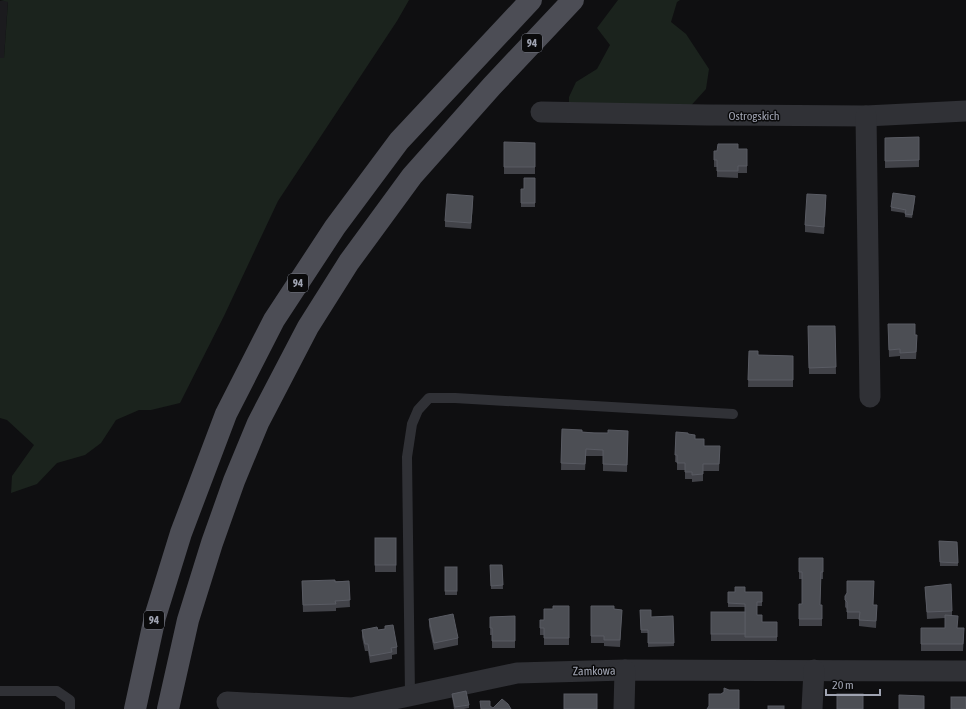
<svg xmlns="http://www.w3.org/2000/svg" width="966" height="709" font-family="'Asap Condensed',sans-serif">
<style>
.built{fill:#1b1b1e}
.green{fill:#1b231d}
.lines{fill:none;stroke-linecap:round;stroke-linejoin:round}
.service{stroke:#303136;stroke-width:10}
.minor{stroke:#303136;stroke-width:21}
.primary{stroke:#4c4d55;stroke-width:22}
.wall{fill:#424349}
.shaded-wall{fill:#292a2e}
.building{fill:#4c4e54;stroke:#595b63}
.labels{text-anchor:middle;stroke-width:3;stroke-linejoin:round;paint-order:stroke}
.shield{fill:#0a0a0b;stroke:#737680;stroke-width:1}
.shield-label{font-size:11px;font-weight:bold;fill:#a0a4b2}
.street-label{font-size:12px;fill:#a0a4b2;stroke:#0a0a0b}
</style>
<rect width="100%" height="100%" fill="#0f0f11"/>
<path class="built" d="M 0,1 L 8,1 L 4,58 L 0,58 Z"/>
<g class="green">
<path d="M 0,0 L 409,0 L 397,21 L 278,201 L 224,316 L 180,403 L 151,410 L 139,410 L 116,420 L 101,443 L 85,455 L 57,463 L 37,484 L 11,493 L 12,476 L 34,445 L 7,420 L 0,418 L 0,58 L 4,58 L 8,2 Z"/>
<path d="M 618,0 L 680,0 L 677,2 L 671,22 L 686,34 L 709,69 L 706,89 L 686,111 L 569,110 L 569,97 L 576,82 L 597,69 L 610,45 L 597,28 Z"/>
</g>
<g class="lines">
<g class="service">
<path d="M 0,691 L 57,691 L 70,700 L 70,709"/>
<path d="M 410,695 L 407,457 L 412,424 L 418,410 L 429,398 L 455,398 L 733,414"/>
</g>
<g class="minor">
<path d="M 541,112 L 707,115 L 866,116 L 966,111"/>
<path d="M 866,116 L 870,397"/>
<path d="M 227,702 L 352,708 L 517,673 L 625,670 L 966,671"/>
<path d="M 624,709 L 625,670"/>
<path d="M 812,709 L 814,670"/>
</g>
<g class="primary">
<path d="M 135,709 L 155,617 L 181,533 L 226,414 L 274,320 L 335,227 L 399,141 L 531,0"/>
<path d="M 168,709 L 188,620 L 212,543 L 234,481 L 258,423 L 308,327 L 349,262 L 412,176 L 492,86 L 573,0"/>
</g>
</g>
<g class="wall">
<path d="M 919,137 L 919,167 L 885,168 L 885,138 Z"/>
<path d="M 535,143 L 535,174 L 504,174 L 504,167 Z"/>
<path d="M 738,149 L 747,149 L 747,173 L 738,173 L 738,178 L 717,177 L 717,167 L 714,167 L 714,151 Z"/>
<path d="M 535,178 L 535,207 L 521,207 L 521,189 L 524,189 Z"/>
<path d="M 915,200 L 912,218 L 905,217 L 905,213 L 891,211 L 891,207 Z"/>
<path d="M 826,202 L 824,234 L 805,232 L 805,225 Z"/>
<path d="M 473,203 L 471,229 L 445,227 L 445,221 Z"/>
<path d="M 888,324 L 915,335 L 917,342 L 916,359 L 900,359 L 900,356 L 889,357 Z"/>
<path d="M 808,326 L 835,326 L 836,374 L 809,374 Z"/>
<path d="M 749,351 L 758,355 L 793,356 L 793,387 L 748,387 Z"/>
<path d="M 562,429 L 582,432 L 608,433 L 628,431 L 627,472 L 603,471 L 603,456 L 586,456 L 585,470 L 561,470 Z"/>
<path d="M 676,432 L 688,434 L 704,446 L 720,446 L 719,471 L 703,471 L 703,481 L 692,482 L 692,479 L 685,479 L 685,470 L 677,470 L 677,462 L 675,462 Z"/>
<path d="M 396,538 L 396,572 L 375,572 L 375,565 Z"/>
<path d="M 939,541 L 957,542 L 958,566 L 940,566 Z"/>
<path d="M 799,558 L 823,558 L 823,579 L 821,579 L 820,605 L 822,605 L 822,626 L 799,626 L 799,604 L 802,604 L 802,579 L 799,579 Z"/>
<path d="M 490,565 L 502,565 L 503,589 L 491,589 Z"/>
<rect x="445" y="567" width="12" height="28"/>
<path d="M 302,581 L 349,581 L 350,607 L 336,608 L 336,611 L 303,612 Z"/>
<path d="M 925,587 L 952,611 L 952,616 L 957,628 L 964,635 L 963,651 L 921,651 L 921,628 L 945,628 L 945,618 L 927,619 Z"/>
<path d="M 728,592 L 762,592 L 762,606 L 757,606 L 757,615 L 762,622 L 777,622 L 777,641 L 711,641 L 711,612 L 745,612 L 745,607 L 728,607 Z"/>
<path d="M 845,596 L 874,605 L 877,605 L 876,628 L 859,626 L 859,619 L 847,619 L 847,609 L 845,607 Z"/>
<path d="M 569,606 L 569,645 L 544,645 L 544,635 L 540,635 L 540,620 L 544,620 L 553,609 Z"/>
<path d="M 591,606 L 614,609 L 622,610 L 620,647 L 604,646 L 604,643 L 591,643 Z"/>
<path d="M 640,610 L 651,617 L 673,616 L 674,646 L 648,647 L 648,633 L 641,633 Z"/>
<path d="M 515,616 L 515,648 L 492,648 L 492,635 L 490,635 L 490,617 Z"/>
<path d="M 429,619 L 458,638 L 458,645 L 434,650 L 429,626 Z"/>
<path d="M 385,626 L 397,647 L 397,654 L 392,655 L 392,659 L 370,663 L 368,651 L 365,651 L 362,637 L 362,630 L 378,630 L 385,629 Z"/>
<path d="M 452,694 L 469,705 L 469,708 L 464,709 L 454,709 L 452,697 Z"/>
</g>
<g class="shaded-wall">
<path d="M 826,195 L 826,202 L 824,234 L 824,227 Z"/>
<path d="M 473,196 L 473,203 L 471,229 L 471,223 Z"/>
<path d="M 915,196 L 915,200 L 912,218 L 912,215 Z"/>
</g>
<g class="building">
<path d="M 919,137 L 919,160 L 885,161 L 885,138 Z"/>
<path d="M 504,142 L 535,143 L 535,167 L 504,167 Z"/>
<path d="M 718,144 L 738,144 L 738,149 L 747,149 L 747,166 L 738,166 L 738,171 L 717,171 L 717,160 L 714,160 L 714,151 L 717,151 Z"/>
<path d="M 524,178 L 535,178 L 535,203 L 521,203 L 521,189 L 524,189 Z"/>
<path d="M 893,193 L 915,196 L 912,215 L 905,214 L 906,210 L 891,207 Z"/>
<path d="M 447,194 L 473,196 L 471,223 L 445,221 Z"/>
<path d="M 807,194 L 826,195 L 824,227 L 805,225 Z"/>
<path d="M 888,324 L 915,324 L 915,335 L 917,335 L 916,352 L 900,353 L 900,349 L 889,350 Z"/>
<path d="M 808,326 L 835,326 L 836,367 L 809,368 Z"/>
<path d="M 749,351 L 758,351 L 758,355 L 793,356 L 793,380 L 748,380 Z"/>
<path d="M 562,429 L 582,430 L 582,432 L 594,433 L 608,433 L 608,430 L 628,431 L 627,465 L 603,464 L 603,450 L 586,449 L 585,464 L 561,463 Z"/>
<path d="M 676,432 L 688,433 L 688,434 L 695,435 L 695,439 L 704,439 L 704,446 L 720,446 L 719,464 L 703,464 L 703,474 L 692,475 L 692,472 L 685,472 L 685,463 L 677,463 L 677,455 L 675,455 Z"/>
<rect x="375" y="538" width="21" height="27"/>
<path d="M 939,541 L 957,542 L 958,563 L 940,562 Z"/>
<path d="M 799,558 L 823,558 L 823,572 L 821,572 L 820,605 L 822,605 L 822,619 L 799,619 L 799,604 L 802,604 L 802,572 L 799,572 Z"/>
<path d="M 490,565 L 502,565 L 503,585 L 491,586 Z"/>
<rect x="445" y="567" width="12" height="24"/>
<path d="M 335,580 L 335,582 L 349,581 L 350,600 L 335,601 L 336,604 L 303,605 L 302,581 Z"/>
<path d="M 847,581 L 874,581 L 873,605 L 877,605 L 876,621 L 859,620 L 860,612 L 847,612 L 847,602 L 845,600 L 845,596 L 847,593 Z"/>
<path d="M 951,584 L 952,611 L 927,612 L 925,587 Z"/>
<path d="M 735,587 L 745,587 L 745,592 L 762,592 L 762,602 L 757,602 L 757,615 L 762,615 L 762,622 L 777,622 L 777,637 L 745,637 L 745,604 L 728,603 L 728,592 L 735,592 Z"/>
<path d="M 553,606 L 569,606 L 569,638 L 544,638 L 544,628 L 540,628 L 540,620 L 544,620 L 544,609 L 553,609 Z"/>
<path d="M 591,606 L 614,606 L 614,609 L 622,610 L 620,640 L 604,640 L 604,636 L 591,636 Z"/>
<path d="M 640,610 L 651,610 L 651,617 L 673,616 L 674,643 L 648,643 L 648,630 L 641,630 Z"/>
<rect x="711" y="612" width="34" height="22"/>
<path d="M 453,614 L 458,638 L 434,643 L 429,619 Z"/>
<path d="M 945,615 L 958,616 L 957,628 L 964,628 L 963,644 L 921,644 L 921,628 L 945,628 Z"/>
<path d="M 515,616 L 515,641 L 492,641 L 492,628 L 490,628 L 490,617 Z"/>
<path d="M 393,625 L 397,647 L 391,648 L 392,652 L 370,656 L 368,644 L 365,644 L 362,630 L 377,627 L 378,630 L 385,629 L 385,626 Z"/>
<path d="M 724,688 L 729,690 L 739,690 L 739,709 L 707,709 L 709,706 L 709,694 L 721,694 L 724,692 Z"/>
<path d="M 466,691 L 469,705 L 455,707 L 452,694 Z"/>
<rect x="564" y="694" width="33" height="15"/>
<rect x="837" y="694" width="26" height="15"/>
<path d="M 899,695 L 924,696 L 924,709 L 899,709 Z"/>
<rect x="951" y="697" width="15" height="12"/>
<path d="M 502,699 L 508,704 L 511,709 L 481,709 L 480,701 L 490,701 L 490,706 L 493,708 Z"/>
<rect x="768" y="706" width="16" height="3"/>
</g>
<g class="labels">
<g class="shield">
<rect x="522" y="34" width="20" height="18" rx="3"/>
<rect x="288" y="274" width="20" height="18" rx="3"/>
<rect x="144" y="611" width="20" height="18" rx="3"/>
</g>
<g class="shield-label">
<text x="532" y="47">94</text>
<text x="298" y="287">94</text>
<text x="154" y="624">94</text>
</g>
<g class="street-label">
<text x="754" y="120">Ostrogskich</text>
<text transform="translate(594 671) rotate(-1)" y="4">Zamkowa</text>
</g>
</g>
<path d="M826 689v6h54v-6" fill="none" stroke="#a0a4b2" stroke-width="2"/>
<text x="832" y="689" font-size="12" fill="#a0a4b2" stroke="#0a0a0b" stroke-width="3" paint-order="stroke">20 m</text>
</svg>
